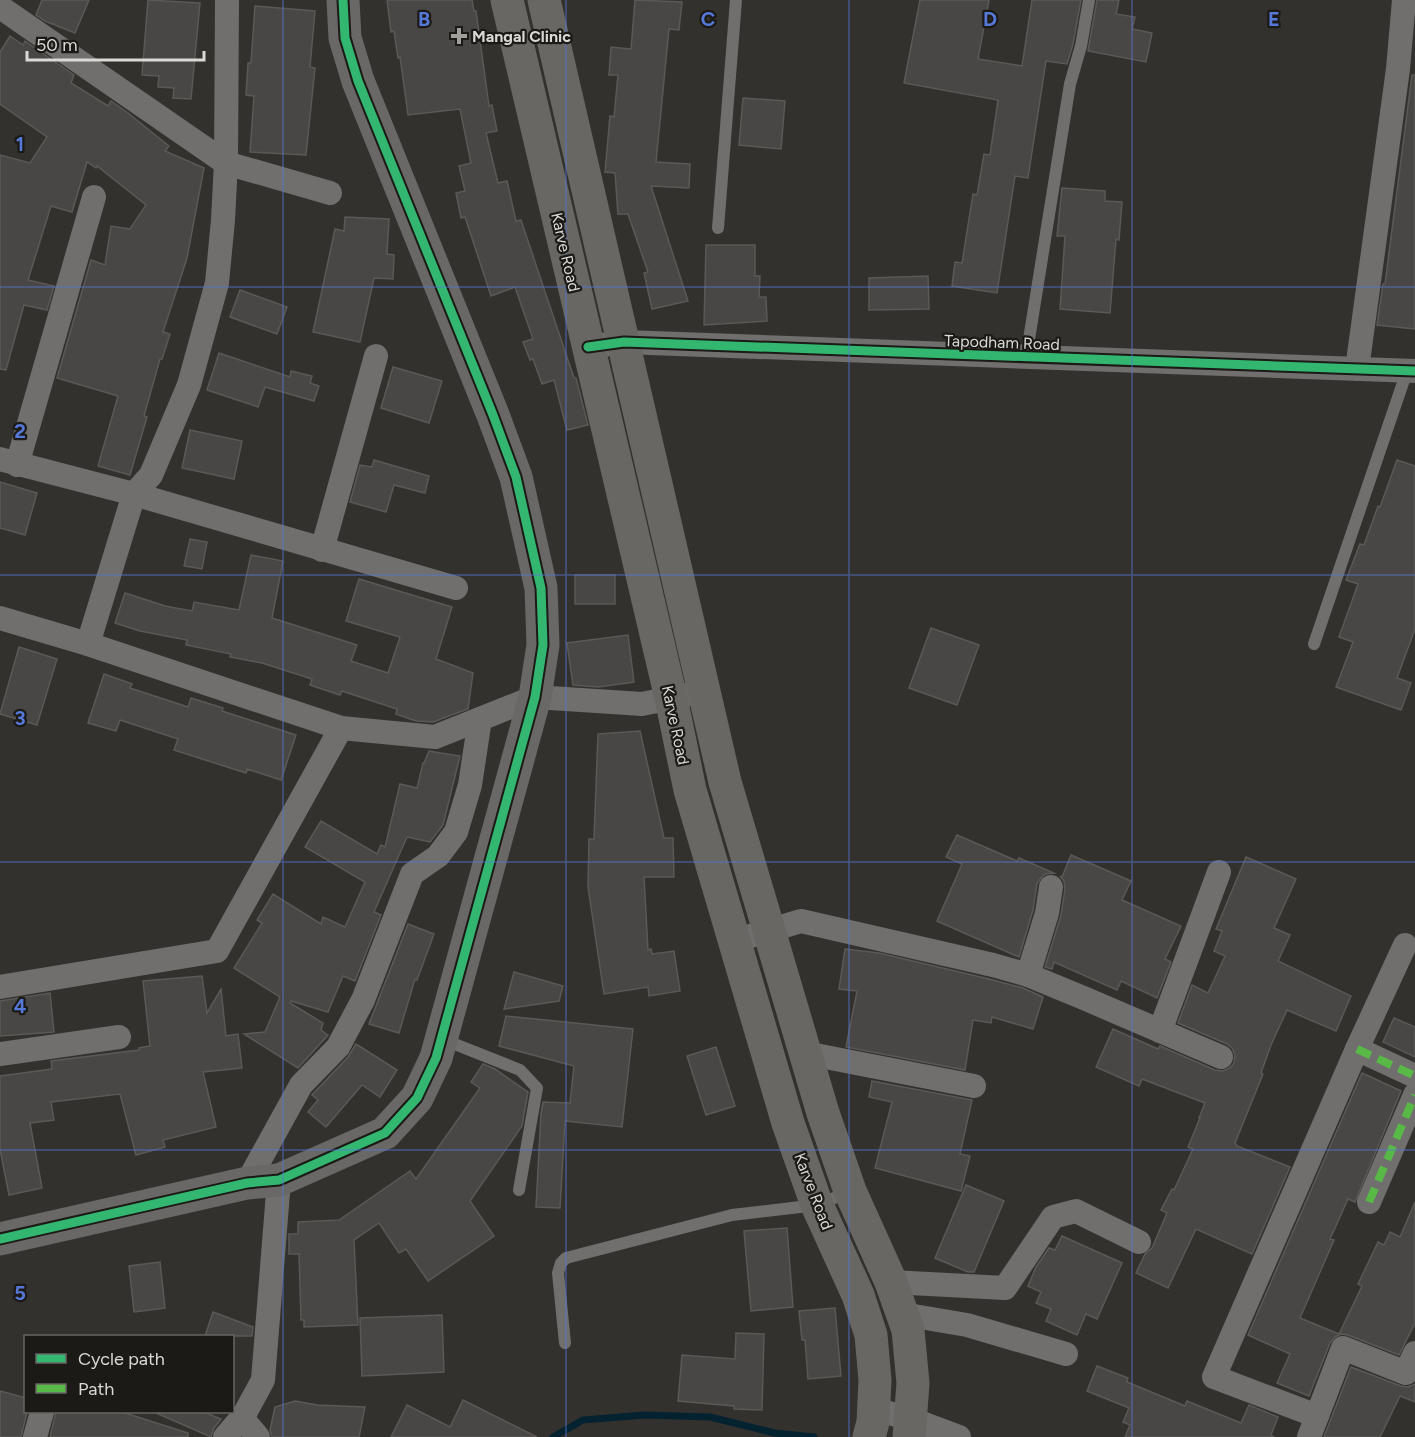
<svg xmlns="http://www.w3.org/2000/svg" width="1415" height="1437" font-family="Figtree,sans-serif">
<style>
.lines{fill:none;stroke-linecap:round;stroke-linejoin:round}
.stream{stroke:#052230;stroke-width:7}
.building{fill:#494745;stroke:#5b5856;stroke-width:1.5}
.lane{stroke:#706f6e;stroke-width:12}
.street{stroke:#706f6e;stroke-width:24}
.secondary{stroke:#6a6866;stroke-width:33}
.primary{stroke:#696764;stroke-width:33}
.quiet{stroke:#58b947;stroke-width:8;stroke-dasharray:15 8;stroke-linecap:butt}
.cycleway-casing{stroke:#1b1a17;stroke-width:13}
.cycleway{stroke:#33b770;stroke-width:9}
.grid{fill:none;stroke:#5678d7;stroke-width:1.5;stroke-opacity:0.55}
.poi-dot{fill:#a09e9a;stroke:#1b1a17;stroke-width:2}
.labels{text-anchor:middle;stroke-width:4.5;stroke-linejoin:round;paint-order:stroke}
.poi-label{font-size:16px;font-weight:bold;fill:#dbd9d5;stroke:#1b1a17;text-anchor:start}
.street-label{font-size:16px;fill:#dbd9d5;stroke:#1b1a17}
.grid-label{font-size:20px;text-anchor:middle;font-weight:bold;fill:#5678d7;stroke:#1b1a17;stroke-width:4.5;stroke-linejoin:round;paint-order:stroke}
</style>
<rect width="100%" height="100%" fill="#33312d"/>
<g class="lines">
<path class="stream" d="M 553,1437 L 583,1420 L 645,1415 L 710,1417 L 775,1433 L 814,1437"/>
</g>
<g class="building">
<path d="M 42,0 L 89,0 L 75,33 L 45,21 L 36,15 Z"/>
<path d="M 148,0 L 200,3 L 191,99 L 173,98 L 174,88 L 158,87 L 159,76 L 142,75 Z"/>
<path d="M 387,0 L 472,0 L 474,11 L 476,11 L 489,106 L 492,105 L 497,131 L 486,133 L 498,183 L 507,181 L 516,221 L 521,220 L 574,378 L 576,378 L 588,425 L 567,430 L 554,380 L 542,384 L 533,359 L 530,360 L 523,342 L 533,339 L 515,287 L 491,296 L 465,217 L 461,218 L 456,193 L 465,191 L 459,166 L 471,163 L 460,109 L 408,115 L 400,57 L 398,58 L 394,31 L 391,32 Z"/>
<path d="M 635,0 L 682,2 L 679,30 L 669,29 L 656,162 L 690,164 L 689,188 L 651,186 L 688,301 L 652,309 L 644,273 L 648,272 L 628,214 L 618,214 L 615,173 L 605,172 L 610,116 L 614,117 L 618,75 L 609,75 L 611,47 L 631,49 Z"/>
<path d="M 920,0 L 989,0 L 978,59 L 1022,66 L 1032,0 L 1081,0 L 1073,44 L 1067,64 L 1046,61 L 1028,178 L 1015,176 L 997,293 L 952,286 L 955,262 L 962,263 L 973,194 L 977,195 L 984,154 L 990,155 L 998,100 L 904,83 Z"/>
<path d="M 1097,0 L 1119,0 L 1116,14 L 1135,17 L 1132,29 L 1152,33 L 1146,62 L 1088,51 Z"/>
<path d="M 255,6 L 315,11 L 310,67 L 315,68 L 306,155 L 250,152 L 254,96 L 246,95 L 248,63 L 251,63 Z"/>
<path d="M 10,36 L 23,45 L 25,41 L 74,75 L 71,83 L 108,106 L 111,101 L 128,113 L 169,146 L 165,151 L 204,168 L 187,258 L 163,332 L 170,334 L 162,359 L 160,359 L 144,416 L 147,417 L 130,475 L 98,466 L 118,396 L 57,378 L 91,260 L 105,265 L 111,226 L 130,229 L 146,205 L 97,166 L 96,168 L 87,162 L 72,212 L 51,206 L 28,280 L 54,286 L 47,310 L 24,305 L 6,370 L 0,369 L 0,155 L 30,163 L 47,137 L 0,104 L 0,52 Z"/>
<path d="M 1412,75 L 1415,75 L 1415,329 L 1377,325 L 1383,284 L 1385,284 Z"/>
<path d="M 743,98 L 785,101 L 781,149 L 739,145 Z"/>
<path d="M 1062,188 L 1105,191 L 1105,201 L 1122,202 L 1119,240 L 1116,239 L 1110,313 L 1060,309 L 1065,236 L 1057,236 Z"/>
<path d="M 345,217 L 389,219 L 387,254 L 394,255 L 393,279 L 374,278 L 360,342 L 313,332 L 335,229 L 344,231 Z"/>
<path d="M 706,245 L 755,245 L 755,276 L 760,276 L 759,297 L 766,297 L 767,321 L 704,325 Z"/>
<path d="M 928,276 L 929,309 L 869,310 L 869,278 Z"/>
<path d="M 240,290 L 287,307 L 277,334 L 230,317 Z"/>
<path d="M 219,353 L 290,377 L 291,371 L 312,376 L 310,383 L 319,386 L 314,401 L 265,387 L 258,407 L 207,390 Z"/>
<path d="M 393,367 L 442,381 L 429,423 L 381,408 Z"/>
<path d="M 190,430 L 242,441 L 234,479 L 182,468 Z"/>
<path d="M 374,460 L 429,476 L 425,493 L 394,485 L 386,512 L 350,502 L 360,465 L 372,467 Z"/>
<path d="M 1397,460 L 1415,466 L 1415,629 L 1397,678 L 1411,683 L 1401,710 L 1336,687 L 1353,642 L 1339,637 L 1358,584 L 1346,580 L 1360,544 L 1364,545 L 1378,506 L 1380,507 Z"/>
<path d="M 0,482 L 37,493 L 25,535 L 0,528 Z"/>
<path d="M 190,539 L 207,542 L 202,569 L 184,566 Z"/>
<path d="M 251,555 L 283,561 L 272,618 L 357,645 L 351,661 L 388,673 L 400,637 L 346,621 L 359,579 L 452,607 L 436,659 L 473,673 L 468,709 L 433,722 L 416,721 L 396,714 L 397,709 L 342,691 L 340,695 L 310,685 L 312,679 L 262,663 L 230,657 L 231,654 L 186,645 L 187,640 L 140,631 L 115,623 L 125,593 L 165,606 L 192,611 L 194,602 L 239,610 Z"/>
<rect x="575" y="575" width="40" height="29"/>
<path d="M 931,628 L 979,645 L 957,705 L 909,688 Z"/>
<path d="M 628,635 L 634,682 L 598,687 L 573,685 L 567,643 Z"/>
<path d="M 19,647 L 57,659 L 37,725 L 0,714 Z"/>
<path d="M 104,674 L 132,684 L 130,688 L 188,707 L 191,698 L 223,708 L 222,711 L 296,735 L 281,780 L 247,769 L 246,773 L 174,750 L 178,739 L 120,720 L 116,731 L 88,723 Z"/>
<path d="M 640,731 L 664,838 L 673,838 L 674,877 L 644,877 L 648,950 L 651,949 L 652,954 L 674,951 L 680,991 L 649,996 L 648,987 L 604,994 L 588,887 L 589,839 L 594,839 L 598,734 Z"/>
<path d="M 429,751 L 460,756 L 443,825 L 430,842 L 407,837 L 374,912 L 381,915 L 355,981 L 343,976 L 328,1012 L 291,1001 L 290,1003 L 323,1023 L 321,1030 L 328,1035 L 298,1068 L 244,1034 L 265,1032 L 280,997 L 234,968 L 262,923 L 257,920 L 273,894 L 321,924 L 323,917 L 345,927 L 365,882 L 305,847 L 321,821 L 377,854 L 381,845 L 385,847 L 400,784 L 417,788 L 423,763 L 424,763 Z"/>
<path d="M 957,835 L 1017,861 L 1019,858 L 1054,873 L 1045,874 L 1040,879 L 1037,884 L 1033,910 L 1019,957 L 937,921 L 962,864 L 946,857 Z"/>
<path d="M 1071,855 L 1131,881 L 1122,900 L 1181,926 L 1165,959 L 1171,962 L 1157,998 L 1121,981 L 1117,990 L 1054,962 L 1052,969 L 1045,967 L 1061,915 L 1065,889 L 1064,881 L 1060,876 L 1062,877 Z"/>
<path d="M 1246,857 L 1296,879 L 1274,928 L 1290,935 L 1278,961 L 1351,996 L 1336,1031 L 1287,1010 L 1271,1045 L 1261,1073 L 1263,1074 L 1235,1143 L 1237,1146 L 1290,1167 L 1252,1254 L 1196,1229 L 1168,1288 L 1136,1273 L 1145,1254 L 1152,1248 L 1167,1213 L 1161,1210 L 1172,1189 L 1174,1190 L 1193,1149 L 1188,1147 L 1200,1118 L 1199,1118 L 1205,1103 L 1142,1079 L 1139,1086 L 1096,1067 L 1113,1029 L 1158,1049 L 1160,1046 L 1215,1070 L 1223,1071 L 1230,1068 L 1234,1063 L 1235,1055 L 1232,1048 L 1227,1044 L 1178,1023 L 1192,985 L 1208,993 L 1225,956 L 1214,951 L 1222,931 L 1216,929 Z"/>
<path d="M 408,924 L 434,934 L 417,980 L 415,979 L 399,1033 L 369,1024 Z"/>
<path d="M 845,949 L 879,953 L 989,979 L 1023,988 L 1043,997 L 1033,1029 L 992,1017 L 991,1023 L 973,1020 L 965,1070 L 846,1047 L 857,991 L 839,989 Z"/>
<path d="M 514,972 L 563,986 L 559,1001 L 504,1009 Z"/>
<path d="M 202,976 L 207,1013 L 221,989 L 226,1036 L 238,1034 L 242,1068 L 203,1072 L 216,1127 L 163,1140 L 165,1147 L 136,1155 L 120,1094 L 51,1102 L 54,1120 L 30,1123 L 42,1188 L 9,1195 L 0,1149 L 0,1076 L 52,1069 L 51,1061 L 139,1050 L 139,1048 L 150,1046 L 143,981 Z"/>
<path d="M 50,993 L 54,1032 L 0,1036 L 0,1001 Z"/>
<path d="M 506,1016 L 633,1029 L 622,1127 L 565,1121 L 560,1208 L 536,1207 L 541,1113 L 543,1102 L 570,1103 L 574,1066 L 499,1046 Z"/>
<path d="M 1394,1018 L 1415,1027 L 1415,1057 L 1383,1042 Z"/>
<path d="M 356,1044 L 397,1070 L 380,1097 L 362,1085 L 326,1127 L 308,1112 L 318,1100 L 312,1095 L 348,1057 Z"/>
<path d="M 716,1047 L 735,1106 L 706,1115 L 687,1056 Z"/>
<path d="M 483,1064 L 495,1069 L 528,1092 L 522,1126 L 470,1201 L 494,1236 L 428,1281 L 406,1249 L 399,1253 L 379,1223 L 354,1240 L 358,1325 L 304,1327 L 304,1320 L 301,1320 L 299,1254 L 289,1254 L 289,1234 L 298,1234 L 298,1222 L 339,1220 L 410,1171 L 416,1179 L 480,1088 L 471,1082 Z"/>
<path d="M 1362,1073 L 1401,1091 L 1355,1202 L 1348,1199 L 1330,1239 L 1334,1240 L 1300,1318 L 1339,1334 L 1362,1286 L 1358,1284 L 1378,1242 L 1384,1245 L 1390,1232 L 1400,1237 L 1415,1202 L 1415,1323 L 1399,1355 L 1348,1335 L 1341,1334 L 1335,1337 L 1330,1343 L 1309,1396 L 1277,1383 L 1290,1354 L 1248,1335 Z"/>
<path d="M 872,1081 L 972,1100 L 960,1154 L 970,1156 L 961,1191 L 875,1168 L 892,1102 L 869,1097 Z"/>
<path d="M 966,1185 L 1004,1201 L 974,1272 L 968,1272 L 935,1258 Z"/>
<path d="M 787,1228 L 793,1307 L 751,1311 L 744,1231 Z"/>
<path d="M 1062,1236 L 1122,1263 L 1097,1319 L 1086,1314 L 1077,1335 L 1046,1321 L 1051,1309 L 1036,1303 L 1041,1292 L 1028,1286 L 1036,1267 L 1049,1248 L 1055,1250 Z"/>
<path d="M 160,1262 L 165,1308 L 134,1312 L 129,1266 Z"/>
<path d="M 835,1308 L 841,1376 L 808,1379 L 805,1340 L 802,1340 L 799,1311 Z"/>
<path d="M 213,1312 L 253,1327 L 252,1336 L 205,1336 Z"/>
<path d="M 442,1315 L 444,1372 L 362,1376 L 360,1318 Z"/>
<path d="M 736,1333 L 764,1334 L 762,1410 L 734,1409 L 734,1406 L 678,1401 L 682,1355 L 735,1359 Z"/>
<path d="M 1097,1366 L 1128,1378 L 1127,1382 L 1185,1406 L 1187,1401 L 1241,1423 L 1249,1405 L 1278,1417 L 1271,1435 L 1274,1437 L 1125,1437 L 1130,1425 L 1123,1422 L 1129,1408 L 1087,1391 Z"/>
<path d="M 1351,1367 L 1401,1386 L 1408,1387 L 1415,1384 L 1415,1402 L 1400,1396 L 1380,1437 L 1324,1437 Z"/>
<path d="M 0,1391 L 26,1398 L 26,1412 L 27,1412 L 21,1437 L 0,1437 Z"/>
<path d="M 463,1400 L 537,1437 L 391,1437 L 407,1405 L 450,1427 Z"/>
<path d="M 295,1401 L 317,1405 L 365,1407 L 359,1437 L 272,1437 L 270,1430 L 275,1407 Z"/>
<path d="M 56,1412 L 122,1412 L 188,1433 L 188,1437 L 50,1437 Z"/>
<path d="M 154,1412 L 204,1412 L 221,1419 L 214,1428 L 211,1437 Z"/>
</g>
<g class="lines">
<g class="lane">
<path d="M 718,228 L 736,0"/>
<path d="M 1026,358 L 1070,84 L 1081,46 L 1089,0"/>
<path d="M 1314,644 L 1407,371"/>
<path d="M 442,1039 L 520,1070 L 537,1088 L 519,1190"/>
<path d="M 565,1343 L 558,1273 L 561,1263 L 566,1258 L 732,1215 L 817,1205 L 849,1192"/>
</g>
<g class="street">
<path d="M 0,7 L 226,163 L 330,193"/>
<path d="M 588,347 L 624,342 L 1415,371"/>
<path d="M 1357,369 L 1398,69 L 1404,0"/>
<path d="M 0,459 L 134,494 L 456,588"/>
<path d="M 17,465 L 94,197"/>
<path d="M 322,550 L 376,356"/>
<path d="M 0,618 L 88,644 L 341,728 L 435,737 L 535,697 L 642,704 L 686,695"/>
<path d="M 88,644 L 134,494 L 151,475 L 189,385 L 217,283 L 223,220 L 226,163 L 227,0"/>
<path d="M 734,941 L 801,921 L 993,965 L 1028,975 L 1086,999 L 1221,1057"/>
<path d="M 1028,975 L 1047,913 L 1051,887"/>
<path d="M 0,987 L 217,951 L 341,728"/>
<path d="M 1160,1031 L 1219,872"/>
<path d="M 1357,1049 L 1415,1076"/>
<path d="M 805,1053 L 974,1086"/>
<path d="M 0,1054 L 119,1037"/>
<path d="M 247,1183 L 301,1085 L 338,1047 L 363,1000 L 412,874 L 438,856 L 456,832 L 470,785 L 480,719"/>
<path d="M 1369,1202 L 1415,1095"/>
<path d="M 891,1282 L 1005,1288 L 1053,1217 L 1076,1211 L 1139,1242"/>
<path d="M 902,1314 L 967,1325 L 1066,1354"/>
<path d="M 874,1409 L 911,1419 L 959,1437"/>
<path d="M 1317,1416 L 1214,1377 L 1357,1049 L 1405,945"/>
<path d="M 241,1417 L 258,1437"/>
<path d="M 35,1437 L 42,1412"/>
<path d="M 225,1437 L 244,1415 L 263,1380 L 279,1180"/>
<path d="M 1309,1437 L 1343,1348 L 1406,1373 L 1415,1353"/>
</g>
<path class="secondary" d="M 0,1239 L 247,1183 L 279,1180 L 385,1133 L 417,1098 L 436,1058 L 535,697 L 543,645 L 541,588 L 516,477 L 493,415 L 358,81 L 345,38 L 343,0"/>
<g class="primary">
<path d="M 507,0 L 671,698 L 690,790 L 788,1123 L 817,1205 L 858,1295 L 871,1335 L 875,1380 L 873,1422 L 869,1437"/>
<path d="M 544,0 L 725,782 L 823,1113 L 850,1191 L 891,1282 L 908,1330 L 913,1383 L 909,1437"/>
</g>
<g class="quiet">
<path d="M 1357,1049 L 1415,1076"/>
<path d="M 1369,1202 L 1415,1095"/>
</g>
<g class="cycleway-casing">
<g id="cycleway">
<path d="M 588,347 L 624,342 L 1415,371"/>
<path d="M 0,1239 L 247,1183 L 279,1180 L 385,1133 L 417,1098 L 436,1058 L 535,697 L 543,645 L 541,588 L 516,477 L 493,415 L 358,81 L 345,38 L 343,0"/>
</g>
</g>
<use href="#cycleway" class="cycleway"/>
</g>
<path class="grid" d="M 283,0 L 283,1437M 566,0 L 566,1437M 849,0 L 849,1437M 1132,0 L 1132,1437M 0,287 L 1415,287M 0,575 L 1415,575M 0,862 L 1415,862M 0,1150 L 1415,1150"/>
<path class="poi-dot" d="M456 27h6v6h6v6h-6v6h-6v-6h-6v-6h6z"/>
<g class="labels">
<g class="poi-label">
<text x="472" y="42">Mangal Clinic</text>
</g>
<g class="street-label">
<text transform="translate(566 252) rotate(77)" y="6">Karve Road</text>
<text transform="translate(1002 342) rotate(2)" y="6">Tapodham Road</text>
<text transform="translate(676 725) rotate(78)" y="6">Karve Road</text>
<text transform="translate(814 1191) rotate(69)" y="6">Karve Road</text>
</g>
</g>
<g class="grid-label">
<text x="424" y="26">B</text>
<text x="708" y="26">C</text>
<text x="990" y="26">D</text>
<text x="1274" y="26">E</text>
<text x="20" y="151">1</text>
<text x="20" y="438">2</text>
<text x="20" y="725">3</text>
<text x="20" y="1013">4</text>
<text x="20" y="1300">5</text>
</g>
<rect x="24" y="1335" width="210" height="78" fill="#1b1a17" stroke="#686663" stroke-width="1.5"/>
<rect x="36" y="1354" width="30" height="9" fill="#33b770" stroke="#686663" stroke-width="1.5"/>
<text x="78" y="1365" font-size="18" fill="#dbd9d5">Cycle path</text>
<rect x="36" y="1384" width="30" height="9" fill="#58b947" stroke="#686663" stroke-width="1.5"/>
<text x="78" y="1395" font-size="18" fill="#dbd9d5">Path</text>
<path d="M27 51v9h177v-9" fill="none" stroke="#dbd9d5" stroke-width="3"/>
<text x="36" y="51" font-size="18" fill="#dbd9d5" stroke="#1b1a17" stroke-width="4.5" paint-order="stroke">50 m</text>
</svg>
